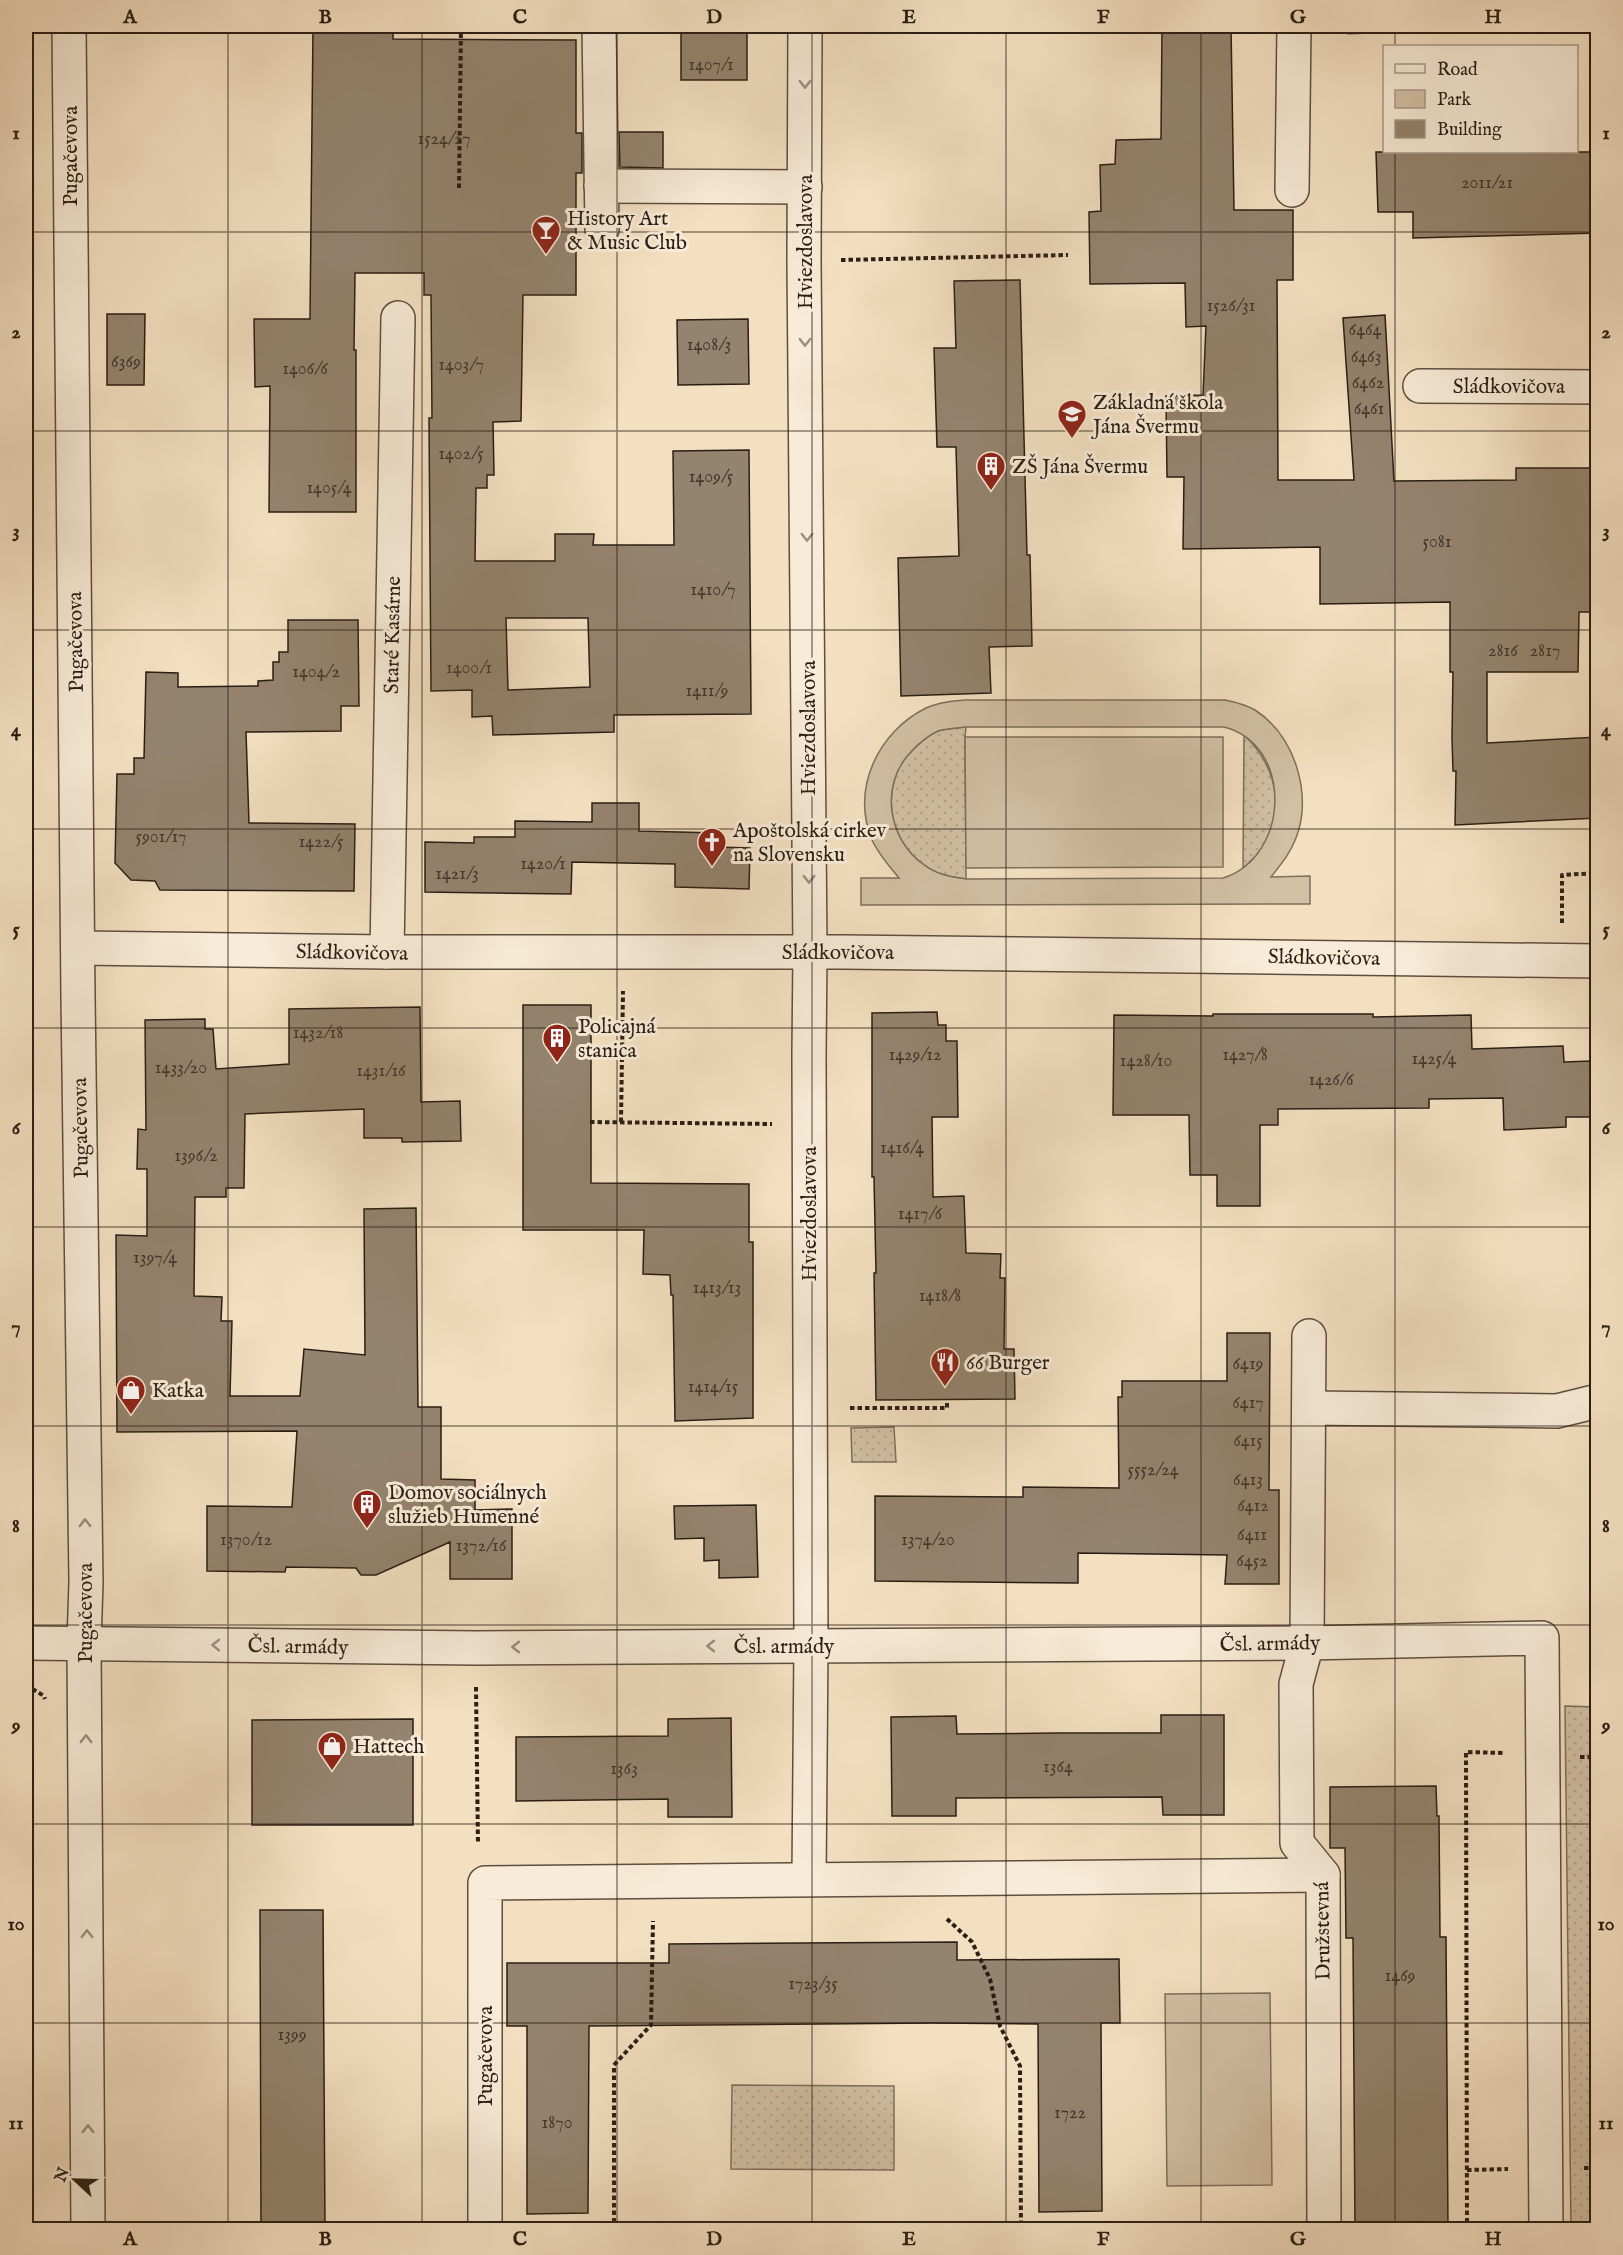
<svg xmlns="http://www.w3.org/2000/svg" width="1623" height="2255" font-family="'IM FELL English',serif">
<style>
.green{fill:url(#green-dots);stroke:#7e6e5c;stroke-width:1.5}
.pitch{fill:#d2bfa4;stroke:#7e6e5c;stroke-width:1.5;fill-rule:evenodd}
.building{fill:#94836e;stroke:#2b1e15;stroke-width:1.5;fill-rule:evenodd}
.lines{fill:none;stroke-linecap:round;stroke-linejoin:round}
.minor-casing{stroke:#5d4e40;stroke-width:36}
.path{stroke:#2b1e15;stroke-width:4;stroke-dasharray:4.5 3;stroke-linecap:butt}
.minor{stroke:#f8ebd7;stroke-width:33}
.oneway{stroke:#9c8f80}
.grid{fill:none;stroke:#2b1e15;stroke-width:1.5;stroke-opacity:0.55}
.labels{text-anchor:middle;stroke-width:6;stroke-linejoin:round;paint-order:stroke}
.number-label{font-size:18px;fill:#45372b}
.street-label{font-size:21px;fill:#2b1e15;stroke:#f8ebd7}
.poi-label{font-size:21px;fill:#2b1e15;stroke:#f8ebd7;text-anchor:start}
.neatline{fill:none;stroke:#2b1e15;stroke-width:2}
.grid-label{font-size:20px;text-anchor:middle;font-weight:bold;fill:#2b1e15}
</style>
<defs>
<pattern id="green-dots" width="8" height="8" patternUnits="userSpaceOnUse" patternTransform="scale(1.5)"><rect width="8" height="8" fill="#d2bfa4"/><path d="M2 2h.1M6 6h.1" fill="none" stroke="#b4a48c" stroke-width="1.8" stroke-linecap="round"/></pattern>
</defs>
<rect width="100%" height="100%" fill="#f4e0c1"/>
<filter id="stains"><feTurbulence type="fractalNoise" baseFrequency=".00333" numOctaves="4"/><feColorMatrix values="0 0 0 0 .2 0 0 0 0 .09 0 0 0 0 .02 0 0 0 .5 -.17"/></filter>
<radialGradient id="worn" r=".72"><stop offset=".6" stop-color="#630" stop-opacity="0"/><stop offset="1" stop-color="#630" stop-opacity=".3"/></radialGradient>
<g class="green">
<path d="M 966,727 L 965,737 L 966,879 C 950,877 935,874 923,864 C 888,839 880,786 909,754 C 917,745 927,736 938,731 C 947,728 957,728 966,727 Z"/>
<path d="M 1244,735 C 1275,764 1287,809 1263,847 C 1258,855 1250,862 1243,868 Z"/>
<path d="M 894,1427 L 896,1462 L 852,1462 L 851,1428 Z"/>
<path d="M 1565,1706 L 1597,1707 L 1597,2229 L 1571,2229 Z"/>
<path d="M 732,2085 L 894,2086 L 894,2170 L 731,2169 Z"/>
</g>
<g class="pitch">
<path d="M 1340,26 L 1525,26 L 1348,34 Z"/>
<path d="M 967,700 L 1225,700 C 1235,702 1246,705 1255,710 C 1295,736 1313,795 1296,838 C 1290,854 1281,864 1271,877 L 1310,876 L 1310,904 L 861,905 L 861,878 L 899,878 C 889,866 879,855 872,840 C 851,788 878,732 926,708 C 939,702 954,701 967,700 ZM 966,727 L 1224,727 C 1294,745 1290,857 1223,878 L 966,879 C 950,877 935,874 923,864 C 888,839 880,786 909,754 C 917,745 927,736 938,731 C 947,728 957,728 966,727 Z"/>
<path d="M 965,737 L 1223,737 L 1223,867 L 966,868 Z"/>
<path d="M 1270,1993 L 1272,2185 L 1167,2186 L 1165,1994 Z"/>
</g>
<g class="building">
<path d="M 313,26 L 393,26 L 393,39 L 576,40 L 576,133 L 582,133 L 582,173 L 576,173 L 576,295 L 523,295 L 521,421 L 493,422 L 494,475 L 487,475 L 487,488 L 476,488 L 475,561 L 555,561 L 555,534 L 594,534 L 593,545 L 674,545 L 673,451 L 749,450 L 751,714 L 614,715 L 614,732 L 493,735 L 492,716 L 472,717 L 472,690 L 431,691 L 429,418 L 432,418 L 431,295 L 424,295 L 424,273 L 355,273 L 354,350 L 356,350 L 356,512 L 269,512 L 270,386 L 255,387 L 254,319 L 310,319 ZM 506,618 L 588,618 L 590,687 L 508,690 Z"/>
<rect x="681" y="26" width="66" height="54"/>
<path d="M 1162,26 L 1231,26 L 1234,210 L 1293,210 L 1293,280 L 1277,280 L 1278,480 L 1354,480 L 1343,318 L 1385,315 L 1394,481 L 1516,480 L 1516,468 L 1598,468 L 1598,612 L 1579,612 L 1578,672 L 1487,672 L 1487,743 L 1598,737 L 1598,818 L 1455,825 L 1456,771 L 1453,771 L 1452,738 L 1453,672 L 1450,672 L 1450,602 L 1320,604 L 1320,547 L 1183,549 L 1184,477 L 1167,477 L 1166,396 L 1203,395 L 1206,326 L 1186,327 L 1185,283 L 1090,284 L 1089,212 L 1101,211 L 1100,165 L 1115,164 L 1116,140 L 1161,139 Z"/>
<path d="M 619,132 L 663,132 L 663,168 L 620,167 Z"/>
<path d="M 1376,152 L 1598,152 L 1598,233 L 1413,238 L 1413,212 L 1378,212 Z"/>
<path d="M 1020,280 L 1027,555 L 1030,555 L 1032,646 L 989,647 L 991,693 L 901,696 L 898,558 L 959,556 L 956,447 L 937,447 L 934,348 L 956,348 L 954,281 Z"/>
<path d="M 107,314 L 145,314 L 144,385 L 107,385 Z"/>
<path d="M 748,319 L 749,384 L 678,385 L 677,320 Z"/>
<path d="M 288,620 L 358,620 L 359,706 L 341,706 L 341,731 L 246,732 L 249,823 L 355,824 L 354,891 L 160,890 L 155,881 L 131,880 L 115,863 L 117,774 L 134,774 L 134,758 L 144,758 L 146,672 L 178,673 L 178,687 L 258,686 L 258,681 L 273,680 L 273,662 L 279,662 L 279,652 L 288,652 Z"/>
<path d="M 592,803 L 639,803 L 639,831 L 718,833 L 717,847 L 750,848 L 749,889 L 675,887 L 675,864 L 572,862 L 571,894 L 425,892 L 425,842 L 474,843 L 474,837 L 515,837 L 515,821 L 592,822 Z"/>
<path d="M 523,1005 L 591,1005 L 591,1183 L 749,1184 L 749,1242 L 753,1242 L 753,1418 L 675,1421 L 673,1295 L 671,1295 L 670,1275 L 643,1274 L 644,1230 L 523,1230 Z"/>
<path d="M 420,1007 L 421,1102 L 460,1101 L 461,1141 L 402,1142 L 402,1138 L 364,1138 L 364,1109 L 245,1114 L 244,1188 L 226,1188 L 226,1197 L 195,1197 L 194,1296 L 222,1297 L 221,1321 L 232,1321 L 230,1396 L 300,1396 L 304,1349 L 365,1355 L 364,1209 L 416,1208 L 418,1407 L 441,1407 L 441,1479 L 475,1480 L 475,1510 L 512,1509 L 512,1579 L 450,1579 L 450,1542 L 376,1575 L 361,1575 L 356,1568 L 286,1567 L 285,1572 L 207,1571 L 207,1506 L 292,1507 L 297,1431 L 117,1432 L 116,1235 L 147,1236 L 147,1169 L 137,1169 L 138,1129 L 146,1130 L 145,1020 L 205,1019 L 205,1029 L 213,1029 L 216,1069 L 289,1064 L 289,1009 Z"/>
<path d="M 937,1012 L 938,1025 L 946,1025 L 946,1041 L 957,1041 L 958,1117 L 932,1117 L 933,1197 L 964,1196 L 966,1253 L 1001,1254 L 1000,1278 L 1005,1278 L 1004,1349 L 1014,1349 L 1015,1399 L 876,1400 L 874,1273 L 876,1273 L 874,1177 L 872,1177 L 872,1013 Z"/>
<path d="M 1213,1014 L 1373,1014 L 1373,1017 L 1471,1015 L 1472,1049 L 1563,1046 L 1564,1062 L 1591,1061 L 1593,1117 L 1566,1117 L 1566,1127 L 1504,1130 L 1503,1098 L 1429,1099 L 1429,1108 L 1278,1109 L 1278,1125 L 1260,1125 L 1260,1206 L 1217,1206 L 1217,1175 L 1190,1175 L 1189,1115 L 1113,1115 L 1114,1015 L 1213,1016 Z"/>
<path d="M 1227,1333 L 1270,1333 L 1269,1490 L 1279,1490 L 1279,1584 L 1225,1584 L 1227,1555 L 1078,1553 L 1078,1583 L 875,1581 L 875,1496 L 1023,1497 L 1023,1487 L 1119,1488 L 1118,1397 L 1122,1397 L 1122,1381 L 1227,1381 Z"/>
<path d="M 756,1505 L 758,1577 L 719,1578 L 719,1560 L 704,1561 L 704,1538 L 675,1539 L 674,1506 Z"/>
<path d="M 1161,1715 L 1224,1715 L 1224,1815 L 1163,1815 L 1162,1797 L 956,1798 L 956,1816 L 892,1816 L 891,1717 L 956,1716 L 957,1734 L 1056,1733 L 1161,1733 Z"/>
<path d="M 731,1718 L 732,1817 L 668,1817 L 668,1799 L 516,1801 L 516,1737 L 668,1736 L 668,1719 Z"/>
<path d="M 413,1719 L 413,1825 L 252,1825 L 252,1720 Z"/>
<path d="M 1436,1786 L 1437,1816 L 1439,1816 L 1440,1937 L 1446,1937 L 1448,2229 L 1355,2229 L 1353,1938 L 1346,1938 L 1345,1848 L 1330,1848 L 1330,1787 Z"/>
<path d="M 260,1910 L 323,1910 L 325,2229 L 261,2229 Z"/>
<path d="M 957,1942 L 957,1960 L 1119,1959 L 1120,2023 L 1101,2023 L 1102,2211 L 1039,2212 L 1038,2024 L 932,2023 L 589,2026 L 588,2213 L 527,2214 L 527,2026 L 507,2026 L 507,1963 L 669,1963 L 669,1944 Z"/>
</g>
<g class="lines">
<g class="minor-casing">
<g id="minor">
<path d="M 69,26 L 78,997 L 86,1582 L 84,1643 L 88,2230"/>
<path d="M 599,26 L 602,229"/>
<path d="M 805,26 L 804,261 L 810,951 L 809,1055 L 811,1646 L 809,1879"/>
<path d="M 601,186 L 805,187"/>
<path d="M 1292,190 L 1294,26"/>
<path d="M 1420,386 L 1598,387"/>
<path d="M 78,948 L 387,952 L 843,952 L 1598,961"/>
<path d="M 387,952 L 398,318"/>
<path d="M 1309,1336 L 1307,1643 L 1296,1684 L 1297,1843 L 1323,1875 L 1324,2230"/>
<path d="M 1310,1408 L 1557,1411 L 1598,1401"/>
<path d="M 26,1643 L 476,1648 L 1307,1643 L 1542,1638 L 1546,2230"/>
<path d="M 485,2230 L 485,1883 L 1323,1875"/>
</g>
</g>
<g class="path">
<path d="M 459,188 L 461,26"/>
<path d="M 841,260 L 1068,255"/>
<path d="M 1562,923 L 1562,875 L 1598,873"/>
<path d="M 590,1122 L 772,1124"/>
<path d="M 621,1122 L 623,991"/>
<path d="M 850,1408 L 947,1408 L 947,1399"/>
<path d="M 26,1685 L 44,1696 L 45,1699"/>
<path d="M 476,1687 L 478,1844"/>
<path d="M 1580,1757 L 1589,1757 L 1598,1763"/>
<path d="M 947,1919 L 972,1942 L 990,1979 L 1000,2026 L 1020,2066 L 1021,2230"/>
<path d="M 1584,2168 L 1598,2168"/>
<path d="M 1467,2170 L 1508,2169"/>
<path d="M 614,2230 L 614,2065 L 651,2025 L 653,1921"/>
<path d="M 1467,2230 L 1466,1752 L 1504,1753"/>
</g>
<use href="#minor" class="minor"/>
</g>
<defs><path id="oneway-chevron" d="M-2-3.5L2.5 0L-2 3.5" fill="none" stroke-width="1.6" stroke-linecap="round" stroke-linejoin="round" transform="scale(1.5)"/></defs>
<g class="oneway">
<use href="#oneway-chevron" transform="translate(805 84) rotate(90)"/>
<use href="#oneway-chevron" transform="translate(805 342) rotate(90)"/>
<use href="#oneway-chevron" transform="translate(807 537) rotate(90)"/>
<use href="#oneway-chevron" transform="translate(809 879) rotate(90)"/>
<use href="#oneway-chevron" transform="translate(85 1523) rotate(-91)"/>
<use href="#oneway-chevron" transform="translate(216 1645) rotate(-179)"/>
<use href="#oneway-chevron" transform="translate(711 1646) rotate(180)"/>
<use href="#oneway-chevron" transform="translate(516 1647) rotate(180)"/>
<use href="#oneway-chevron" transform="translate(86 1739) rotate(-90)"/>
<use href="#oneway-chevron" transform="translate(87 1934) rotate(-90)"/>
<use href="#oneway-chevron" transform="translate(88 2129) rotate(-90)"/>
</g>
<path class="grid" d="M 228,26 L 228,2230M 422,26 L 422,2230M 617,26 L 617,2230M 812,26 L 812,2230M 1006,26 L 1006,2230M 1201,26 L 1201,2230M 1395,26 L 1395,46M 1395,152 L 1395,2230M 26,232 L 1598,232M 26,431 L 1598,431M 26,630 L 1598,630M 26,829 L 1598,829M 26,1028 L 1598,1028M 26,1227 L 1598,1227M 26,1426 L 1598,1426M 26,1625 L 1598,1625M 26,1824 L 1598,1824M 26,2023 L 1598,2023"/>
<defs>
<g id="bar-pin" transform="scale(1.5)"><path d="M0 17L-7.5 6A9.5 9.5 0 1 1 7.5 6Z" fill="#8f2418" stroke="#f8ebd7"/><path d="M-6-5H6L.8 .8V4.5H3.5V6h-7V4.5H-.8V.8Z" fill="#fff"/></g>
<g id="school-pin" transform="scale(1.5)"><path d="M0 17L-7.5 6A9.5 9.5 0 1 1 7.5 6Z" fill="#8f2418" stroke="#f8ebd7"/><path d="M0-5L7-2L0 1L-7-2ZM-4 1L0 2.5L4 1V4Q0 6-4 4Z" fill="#fff"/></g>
<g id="building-pin" transform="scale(1.5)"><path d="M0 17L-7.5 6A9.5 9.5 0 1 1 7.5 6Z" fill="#8f2418" stroke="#f8ebd7"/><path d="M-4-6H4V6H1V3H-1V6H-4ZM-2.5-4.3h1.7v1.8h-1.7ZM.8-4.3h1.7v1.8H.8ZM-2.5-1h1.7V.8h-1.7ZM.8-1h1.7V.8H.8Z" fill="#fff"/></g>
<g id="church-pin" transform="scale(1.5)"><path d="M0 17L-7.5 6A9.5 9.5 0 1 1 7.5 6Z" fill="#8f2418" stroke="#f8ebd7"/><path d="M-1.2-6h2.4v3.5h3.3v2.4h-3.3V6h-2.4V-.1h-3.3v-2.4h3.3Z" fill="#fff"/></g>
<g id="restaurant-pin" transform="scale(1.5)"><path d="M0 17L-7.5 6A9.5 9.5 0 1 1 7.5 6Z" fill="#8f2418" stroke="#f8ebd7"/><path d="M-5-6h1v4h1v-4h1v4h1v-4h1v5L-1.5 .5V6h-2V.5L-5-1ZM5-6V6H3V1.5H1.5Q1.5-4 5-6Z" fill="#fff"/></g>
<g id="shop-pin" transform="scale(1.5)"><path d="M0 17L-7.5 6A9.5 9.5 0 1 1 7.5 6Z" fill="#8f2418" stroke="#f8ebd7"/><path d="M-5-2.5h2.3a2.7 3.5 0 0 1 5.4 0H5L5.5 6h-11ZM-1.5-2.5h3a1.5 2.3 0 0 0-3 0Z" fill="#fff"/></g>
</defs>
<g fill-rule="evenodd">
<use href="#bar-pin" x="546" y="230"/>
<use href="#school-pin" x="1072" y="414"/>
<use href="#building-pin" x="991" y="466"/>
<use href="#church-pin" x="712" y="842"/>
<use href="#building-pin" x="557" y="1038"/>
<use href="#restaurant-pin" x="945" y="1362"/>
<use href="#shop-pin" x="131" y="1390"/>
<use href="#building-pin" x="367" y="1504"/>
<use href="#shop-pin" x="332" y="1746"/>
</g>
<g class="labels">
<g class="number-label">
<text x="711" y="70">1407/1</text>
<text x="444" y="144">1524/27</text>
<text x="1487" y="188">2011/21</text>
<text x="1231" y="311">1526/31</text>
<text x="1365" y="335">6464</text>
<text x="709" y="350">1408/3</text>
<text x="1366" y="362">6463</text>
<text x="126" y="367">6369</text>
<text x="461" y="370">1403/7</text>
<text x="305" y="374">1406/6</text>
<text x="1368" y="388">6462</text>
<text x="1369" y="414">6461</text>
<text x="461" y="459">1402/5</text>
<text x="711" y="482">1409/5</text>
<text x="329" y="493">1405/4</text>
<text x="1437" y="547">5081</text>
<text x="713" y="595">1410/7</text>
<text x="1503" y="656">2816</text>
<text x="1545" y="656">2817</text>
<text x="469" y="673">1400/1</text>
<text x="316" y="677">1404/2</text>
<text x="707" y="696">1411/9</text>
<text x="161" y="842">5901/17</text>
<text x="321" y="847">1422/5</text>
<text x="543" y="869">1420/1</text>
<text x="457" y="879">1421/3</text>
<text x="318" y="1038">1432/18</text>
<text x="915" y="1060">1429/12</text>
<text x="1245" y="1060">1427/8</text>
<text x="1434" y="1064">1425/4</text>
<text x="1146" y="1066">1428/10</text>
<text x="181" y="1073">1433/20</text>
<text x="381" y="1076">1431/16</text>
<text x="1331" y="1085">1426/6</text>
<text x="902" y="1153">1416/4</text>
<text x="196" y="1161">1396/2</text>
<text x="920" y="1219">1417/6</text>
<text x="155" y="1263">1397/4</text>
<text x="717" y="1293">1413/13</text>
<text x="940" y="1301">1418/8</text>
<text x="1248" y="1369">6419</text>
<text x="713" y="1392">1414/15</text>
<text x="1248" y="1408">6417</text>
<text x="1248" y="1446">6415</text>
<text x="1153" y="1475">5552/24</text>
<text x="1248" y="1485">6413</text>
<text x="1253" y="1511">6412</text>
<text x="1252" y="1540">6411</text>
<text x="246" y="1545">1370/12</text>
<text x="928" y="1545">1374/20</text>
<text x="481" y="1551">1372/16</text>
<text x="1252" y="1566">6452</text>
<text x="1058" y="1772">1364</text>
<text x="624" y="1774">1363</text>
<text x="1400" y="1981">1469</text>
<text x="813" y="1989">1723/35</text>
<text x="292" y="2040">1399</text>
<text x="1070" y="2118">1722</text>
<text x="557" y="2128">1870</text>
</g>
<g class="street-label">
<text transform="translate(70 156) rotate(-90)" y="7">Pugačevova</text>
<text transform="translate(805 242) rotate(-90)" y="7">Hviezdoslavova</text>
<text x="1509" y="393">Sládkovičova</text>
<text transform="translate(392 635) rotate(-89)" y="7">Staré Kasárne</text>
<text transform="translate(75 642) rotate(-91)" y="7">Pugačevova</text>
<text transform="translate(808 728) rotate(-90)" y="7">Hviezdoslavova</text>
<text transform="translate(352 952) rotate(1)" y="7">Sládkovičova</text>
<text x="838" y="959">Sládkovičova</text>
<text transform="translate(1324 957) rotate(1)" y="7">Sládkovičova</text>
<text transform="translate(80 1128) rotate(-91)" y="7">Pugačevova</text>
<text transform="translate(809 1214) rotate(-90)" y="7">Hviezdoslavova</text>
<text transform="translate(85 1613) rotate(-90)" y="7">Pugačevova</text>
<text transform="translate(1270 1643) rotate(-1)" y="7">Čsl. armády</text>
<text transform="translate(298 1646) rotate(1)" y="7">Čsl. armády</text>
<text x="784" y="1653">Čsl. armády</text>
<text transform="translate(1322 1931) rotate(-91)" y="7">Družstevná</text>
<text transform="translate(485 2056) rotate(-90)" y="7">Pugačevova</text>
</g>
<g class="poi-label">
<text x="567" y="225">History Art<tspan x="567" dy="24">&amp; Music Club</tspan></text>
<text x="1093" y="409">Základná škola<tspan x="1093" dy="24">Jána Švermu</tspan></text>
<text x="1012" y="473">ZŠ Jána Švermu</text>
<text x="733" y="837">Apoštolská cirkev<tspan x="733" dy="24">na Slovensku</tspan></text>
<text x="578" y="1033">Policajná<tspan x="578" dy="24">stanica</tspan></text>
<text x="966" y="1369">66 Burger</text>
<text x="152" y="1397">Katka</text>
<text x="388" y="1499">Domov sociálnych<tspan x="388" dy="24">služieb Humenné</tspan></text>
<text x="353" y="1753">Hattech</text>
</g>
</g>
<rect width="1623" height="2255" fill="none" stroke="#f4e0c1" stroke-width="66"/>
<rect x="1383" y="45" width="195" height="108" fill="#f8ebd7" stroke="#a69989" stroke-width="1.5"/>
<rect x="1395" y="64" width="30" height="9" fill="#f8ebd7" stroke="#a69989" stroke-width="1.5"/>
<text x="1437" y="75" font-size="18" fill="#2b1e15">Road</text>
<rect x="1395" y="90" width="30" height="18" fill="#d2bfa4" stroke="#a69989" stroke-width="1.5"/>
<text x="1437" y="105" font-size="18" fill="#2b1e15">Park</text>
<rect x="1395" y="120" width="30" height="18" fill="#94836e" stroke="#a69989" stroke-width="1.5"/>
<text x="1437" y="135" font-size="18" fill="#2b1e15">Building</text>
<g transform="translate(75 2180) rotate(292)" stroke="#f8ebd7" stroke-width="4.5" paint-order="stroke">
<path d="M0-4.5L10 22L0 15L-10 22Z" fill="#2b1e15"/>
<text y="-9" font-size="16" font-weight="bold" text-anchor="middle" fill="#2b1e15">N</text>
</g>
<rect x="33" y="33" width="1557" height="2189" class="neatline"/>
<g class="grid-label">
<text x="130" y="23">A</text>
<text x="325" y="23">B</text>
<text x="520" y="23">C</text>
<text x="714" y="23">D</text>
<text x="909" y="23">E</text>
<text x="1103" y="23">F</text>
<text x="1298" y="23">G</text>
<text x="1493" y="23">H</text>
<text x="16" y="139">1</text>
<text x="1606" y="139">1</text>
<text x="16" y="338">2</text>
<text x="1606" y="338">2</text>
<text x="16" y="537">3</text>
<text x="1606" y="537">3</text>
<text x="16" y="736">4</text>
<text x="1606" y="736">4</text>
<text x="16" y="935">5</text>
<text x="1606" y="935">5</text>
<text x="16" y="1134">6</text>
<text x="1606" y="1134">6</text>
<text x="16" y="1333">7</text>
<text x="1606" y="1333">7</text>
<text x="16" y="1532">8</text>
<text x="1606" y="1532">8</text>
<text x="16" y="1731">9</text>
<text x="1606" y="1731">9</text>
<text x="16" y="1930">10</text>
<text x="1606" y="1930">10</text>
<text x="16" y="2129">11</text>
<text x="1606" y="2129">11</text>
<text x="130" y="2245">A</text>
<text x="325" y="2245">B</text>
<text x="520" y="2245">C</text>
<text x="714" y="2245">D</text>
<text x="909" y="2245">E</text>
<text x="1103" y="2245">F</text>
<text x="1298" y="2245">G</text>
<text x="1493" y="2245">H</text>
</g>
<rect width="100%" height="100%" filter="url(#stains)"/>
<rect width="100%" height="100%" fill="url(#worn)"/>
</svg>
